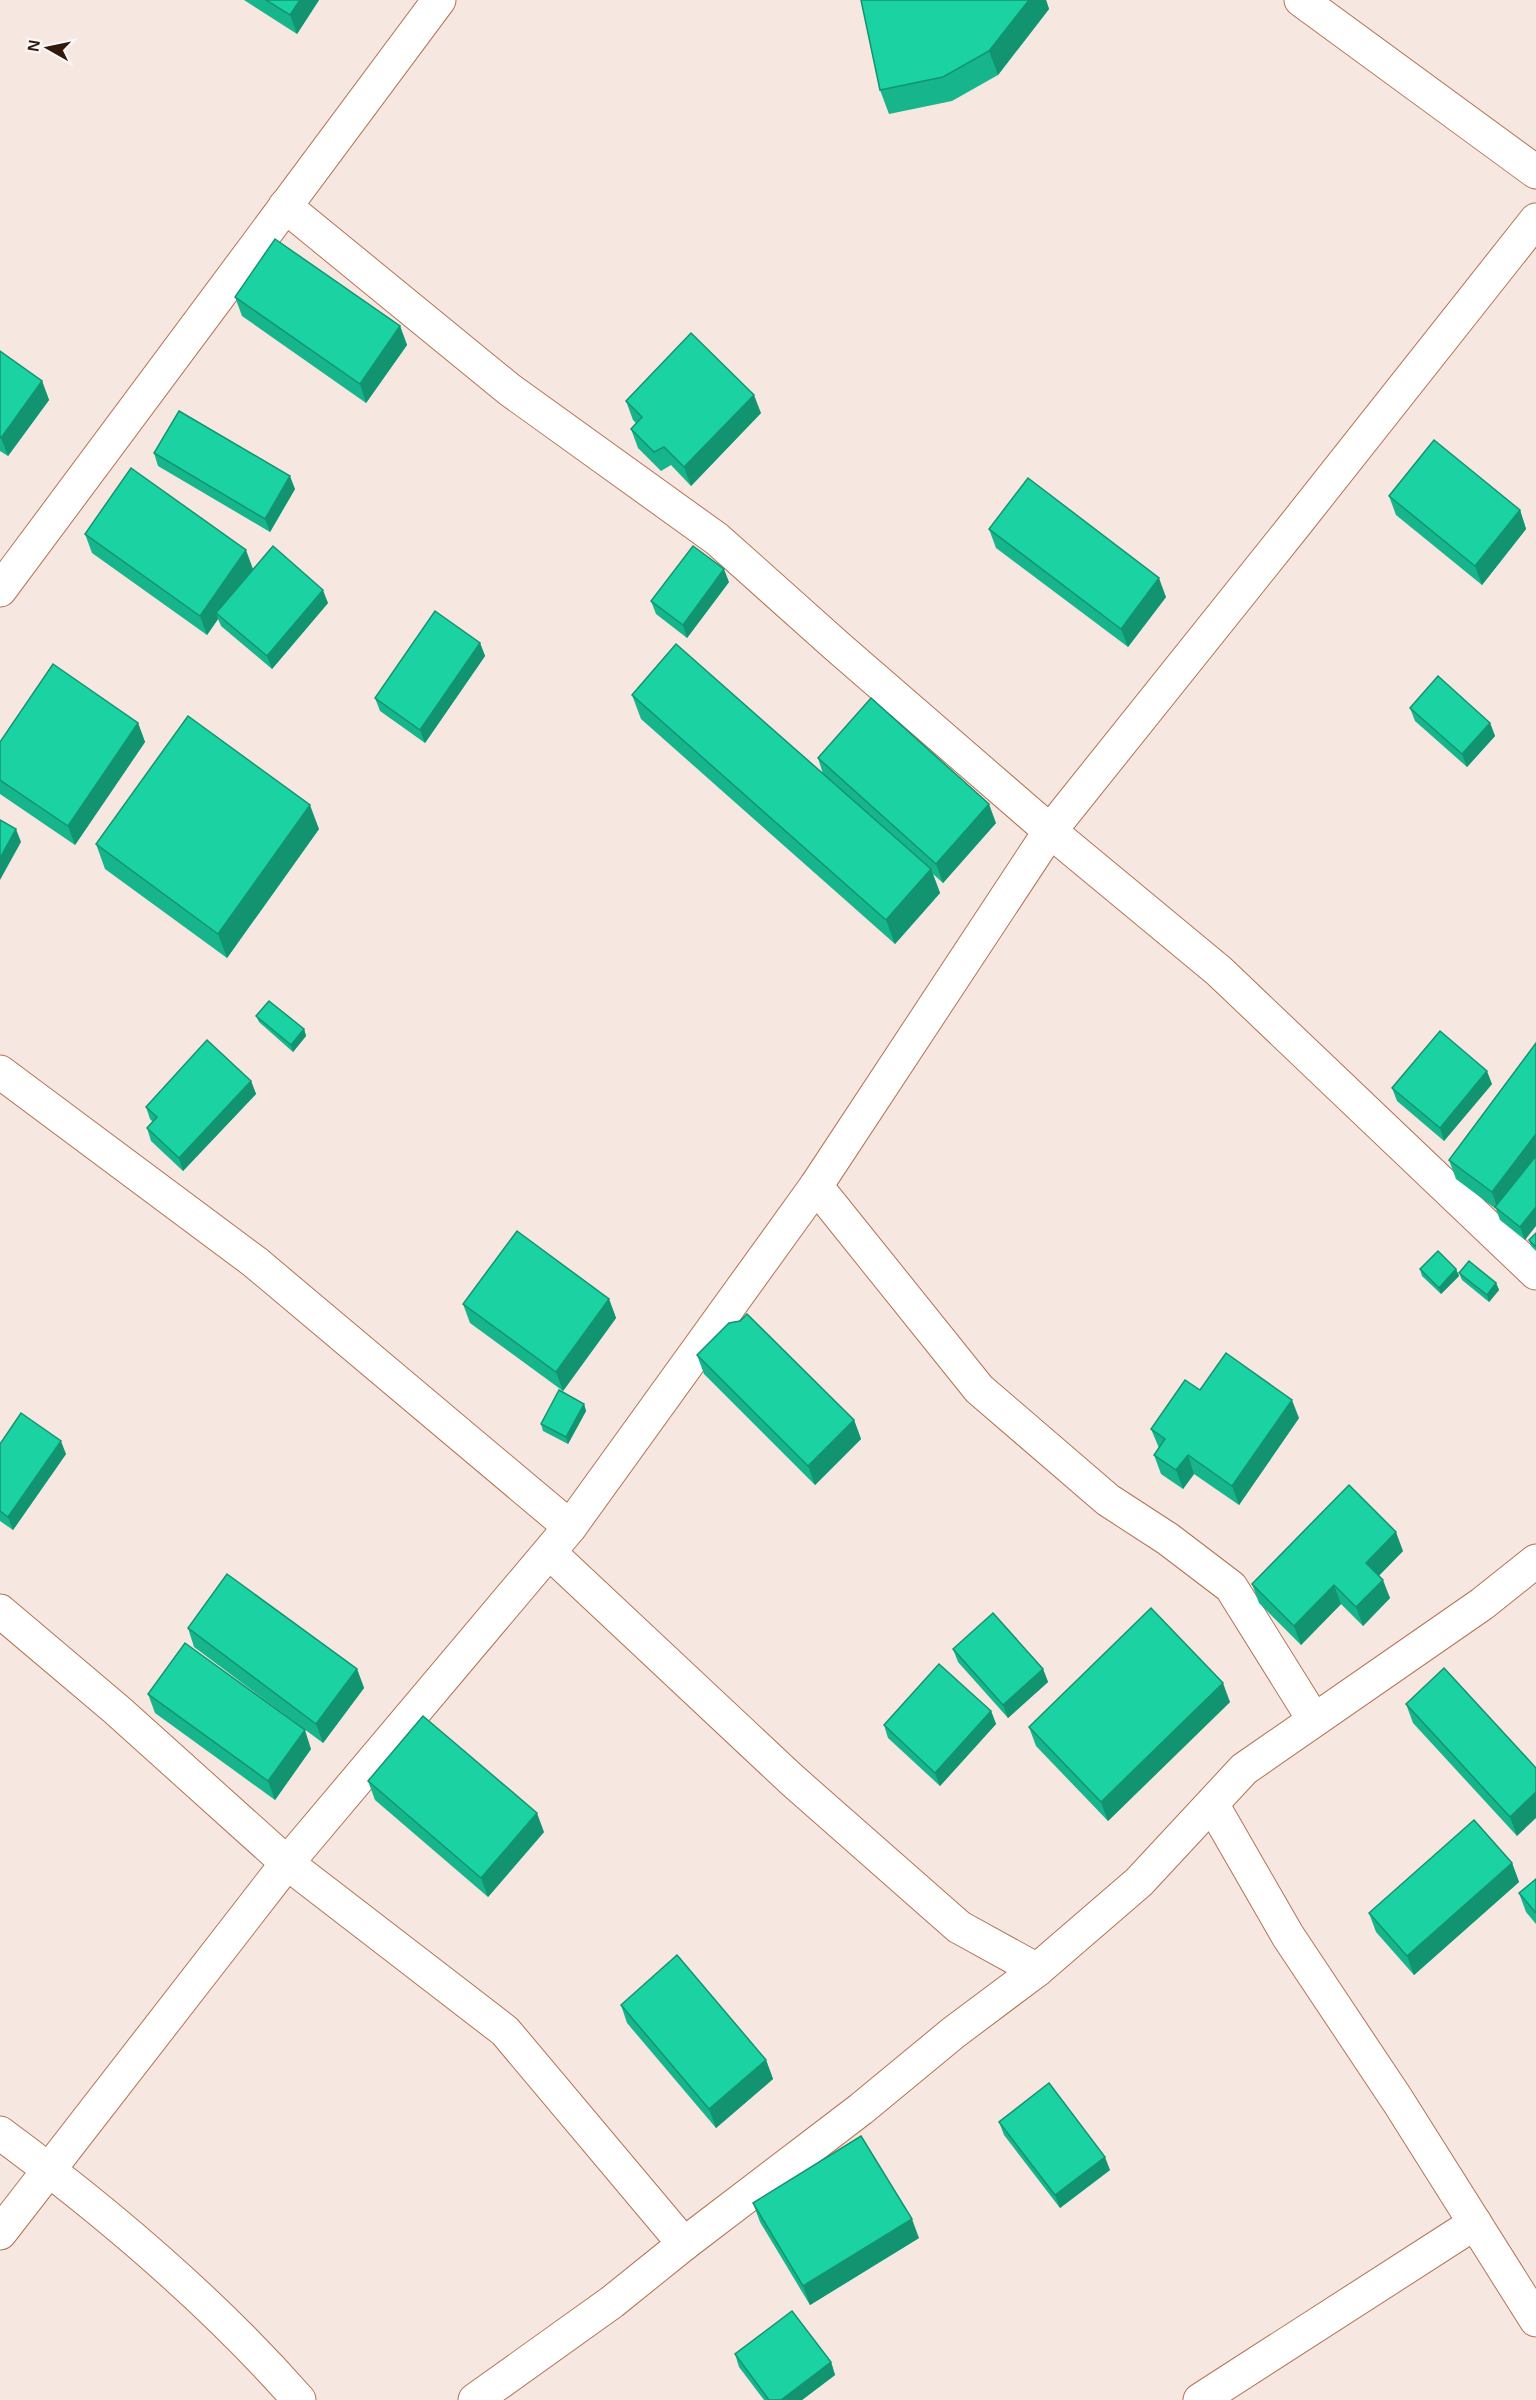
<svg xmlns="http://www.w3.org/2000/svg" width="1536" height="2400" font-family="Helvetica,sans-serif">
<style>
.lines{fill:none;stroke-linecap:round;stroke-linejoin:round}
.minor-casing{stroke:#b47453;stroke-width:35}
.minor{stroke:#fff;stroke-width:33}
.wall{fill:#17b58b}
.shaded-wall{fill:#139471}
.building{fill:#1bd3a2;stroke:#139471;stroke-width:1.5}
</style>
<rect width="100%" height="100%" fill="#f6e7e0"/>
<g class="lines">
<g class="minor-casing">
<g id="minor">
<path d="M 1301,0 L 1536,172"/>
<path d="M 285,206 L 510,390 L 717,539 L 839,648 L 1050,831 L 1219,971 L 1536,1273"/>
<path d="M 0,590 L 439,0"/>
<path d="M 0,1072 L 255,1262 L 570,1527"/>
<path d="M 816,1186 L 979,1389 L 1108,1500 L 1168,1539 L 1231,1587 L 1314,1720"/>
<path d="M 550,1553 L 791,1779 L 959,1927 L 1037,1970"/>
<path d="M 0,1611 L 117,1710 L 287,1863 L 505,2031 L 684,2244"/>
<path d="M 1212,1804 L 1288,1936 L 1398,2101 L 1536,2320"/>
<path d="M 0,2133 C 107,2212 211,2300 299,2400"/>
<path d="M 0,2233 L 287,1863 L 570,1527 L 816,1186 L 1050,831 L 1294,526 L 1536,220"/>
<path d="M 475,2400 L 612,2302 L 684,2244 L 861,2109 L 953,2033 L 1037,1970 L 1139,1882 L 1244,1769 L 1482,1604 L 1536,1561"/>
<path d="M 1200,2400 L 1475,2223"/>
</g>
</g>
<use href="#minor" class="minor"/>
</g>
<g class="wall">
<path d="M 244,0 L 319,0 L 297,34 Z"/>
<path d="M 861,0 L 1046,0 L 1049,9 L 998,75 L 952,101 L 889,114 L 880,90 Z"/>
<path d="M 235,297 L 400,326 L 407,345 L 366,403 L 242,316 Z"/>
<path d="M 0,351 L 42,381 L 49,400 L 8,456 L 0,451 Z"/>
<path d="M 626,401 L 761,413 L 691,486 L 671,465 L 661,471 L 638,448 L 631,429 L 636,423 L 633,420 Z"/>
<path d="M 154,453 L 295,489 L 270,532 L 158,466 Z"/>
<path d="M 1389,496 L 1520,510 L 1526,529 L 1482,585 L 1396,515 Z"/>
<path d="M 989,529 L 1166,597 L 1128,647 L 996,548 Z"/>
<path d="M 85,534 L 253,569 L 250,574 L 328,603 L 272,669 L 221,626 L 218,619 L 207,635 L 92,553 Z"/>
<path d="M 729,582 L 687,638 L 656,614 L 651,601 Z"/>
<path d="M 480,643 L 485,656 L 425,743 L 380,711 L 375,698 Z"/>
<path d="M 632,695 L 823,774 L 818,758 L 996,823 L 943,883 L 933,874 L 940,893 L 895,944 L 641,719 Z"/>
<path d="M 1410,708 L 1490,723 L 1495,736 L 1467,767 L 1415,721 Z"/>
<path d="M 138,723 L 145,742 L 75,845 L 0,794 L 0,742 Z"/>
<path d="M 319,829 L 227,958 L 105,869 L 96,844 Z"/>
<path d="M 256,1016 L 304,1029 L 306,1036 L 293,1052 L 259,1022 Z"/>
<path d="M 1536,1043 L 1525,1240 L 1500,1220 L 1496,1209 L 1456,1179 L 1449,1160 Z"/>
<path d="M 251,1081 L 256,1094 L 183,1171 L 151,1141 L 147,1128 L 153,1122 L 150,1119 L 146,1107 Z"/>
<path d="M 1492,1084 L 1444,1141 L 1397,1101 L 1392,1088 Z"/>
<path d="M 1536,1233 L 1536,1251 L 1531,1246 L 1529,1240 Z"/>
<path d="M 1420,1269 L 1456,1269 L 1459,1276 L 1441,1294 L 1422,1276 Z"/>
<path d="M 1459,1273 L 1496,1283 L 1499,1290 L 1489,1302 L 1462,1280 Z"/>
<path d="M 609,1299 L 616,1318 L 563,1391 L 470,1323 L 463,1304 Z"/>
<path d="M 697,1355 L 854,1420 L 861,1439 L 815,1485 L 704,1374 Z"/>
<path d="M 1200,1390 L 1299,1418 L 1239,1505 L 1194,1474 L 1183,1489 L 1161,1474 L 1154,1455 L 1159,1448 L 1151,1429 Z"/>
<path d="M 584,1404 L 586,1411 L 568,1444 L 543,1431 L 541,1424 Z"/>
<path d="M 0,1444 L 66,1454 L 13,1530 L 0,1521 Z"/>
<path d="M 1403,1551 L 1379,1575 L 1390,1598 L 1363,1626 L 1341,1604 L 1301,1645 L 1259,1603 L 1252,1584 Z"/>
<path d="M 188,1628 L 357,1669 L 364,1688 L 323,1743 L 194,1647 Z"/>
<path d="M 953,1649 L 1043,1669 L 1048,1682 L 1008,1718 L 958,1662 Z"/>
<path d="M 148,1694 L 311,1749 L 275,1800 L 155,1713 Z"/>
<path d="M 1230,1702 L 1108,1821 L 1036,1746 L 1029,1727 Z"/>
<path d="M 1406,1704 L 1536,1768 L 1517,1836 L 1413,1723 Z"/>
<path d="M 991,1711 L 996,1724 L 940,1786 L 888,1738 L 884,1725 Z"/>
<path d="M 368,1781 L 544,1832 L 488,1897 L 375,1800 Z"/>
<path d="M 1512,1863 L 1519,1882 L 1414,1975 L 1376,1932 L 1369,1913 Z"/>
<path d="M 1536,1879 L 1536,1924 L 1526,1912 L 1519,1893 Z"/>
<path d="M 621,2005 L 766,2060 L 773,2079 L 716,2128 L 627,2023 Z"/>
<path d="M 999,2122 L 1110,2170 L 1060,2208 L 1004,2135 Z"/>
<path d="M 753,2203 L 919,2238 L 810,2305 L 760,2222 Z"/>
<path d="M 735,2354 L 831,2362 L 835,2375 L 802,2400 L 764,2400 L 739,2367 Z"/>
</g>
<g class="shaded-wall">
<path d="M 300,0 L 319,0 L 297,34 L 290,15 Z"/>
<path d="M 1029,0 L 1046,0 L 1049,9 L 998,75 L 989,51 Z"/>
<path d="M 400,326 L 407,345 L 366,403 L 360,384 Z"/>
<path d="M 42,381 L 49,400 L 8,456 L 1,438 Z"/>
<path d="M 754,395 L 761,413 L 691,486 L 684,467 Z"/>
<path d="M 290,476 L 295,489 L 270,532 L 265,519 Z"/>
<path d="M 1520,510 L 1526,529 L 1482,585 L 1475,566 Z"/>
<path d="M 246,550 L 253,569 L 220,617 L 216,613 L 218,619 L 207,635 L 200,616 Z"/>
<path d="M 724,569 L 729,582 L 687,638 L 683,625 Z"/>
<path d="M 1159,578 L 1166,597 L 1128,647 L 1121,629 Z"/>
<path d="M 323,590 L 328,603 L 272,669 L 267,656 Z"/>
<path d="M 480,643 L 485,656 L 425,743 L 420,730 Z"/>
<path d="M 138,723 L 145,742 L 75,845 L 68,826 Z"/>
<path d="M 1490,723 L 1495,736 L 1467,767 L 1462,754 Z"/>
<path d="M 989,804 L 996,823 L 943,883 L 936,864 Z"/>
<path d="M 310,805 L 319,829 L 227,958 L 218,934 Z"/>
<path d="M 16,829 L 21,842 L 0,880 L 0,858 Z"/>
<path d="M 931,869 L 940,893 L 895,944 L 886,920 Z"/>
<path d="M 304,1029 L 306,1036 L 293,1052 L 291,1045 Z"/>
<path d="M 1487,1071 L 1492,1084 L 1444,1141 L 1440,1128 Z"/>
<path d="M 251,1081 L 256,1094 L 183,1171 L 179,1158 Z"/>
<path d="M 1536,1134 L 1536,1162 L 1498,1210 L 1492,1192 Z"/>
<path d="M 1536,1207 L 1536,1226 L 1525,1240 L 1520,1227 Z"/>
<path d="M 1456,1269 L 1459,1276 L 1441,1294 L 1439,1288 Z"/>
<path d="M 1496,1283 L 1499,1290 L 1489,1302 L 1487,1295 Z"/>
<path d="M 609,1299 L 616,1318 L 563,1391 L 556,1372 Z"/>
<path d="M 1292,1400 L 1299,1418 L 1239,1505 L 1232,1486 Z"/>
<path d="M 584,1404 L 586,1411 L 568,1444 L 566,1437 Z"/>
<path d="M 854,1420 L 861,1439 L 815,1485 L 808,1466 Z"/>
<path d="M 61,1441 L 66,1454 L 13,1530 L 8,1517 Z"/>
<path d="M 1188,1455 L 1194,1474 L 1183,1489 L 1176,1470 Z"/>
<path d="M 1396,1532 L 1403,1551 L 1373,1582 L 1366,1563 Z"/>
<path d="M 1383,1580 L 1390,1598 L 1363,1626 L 1356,1607 Z"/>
<path d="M 1334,1585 L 1341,1604 L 1301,1645 L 1294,1626 Z"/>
<path d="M 357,1669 L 364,1688 L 323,1743 L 316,1724 Z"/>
<path d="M 1043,1669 L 1048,1682 L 1008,1718 L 1003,1705 Z"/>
<path d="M 1223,1683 L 1230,1702 L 1108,1821 L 1101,1802 Z"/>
<path d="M 991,1711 L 996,1724 L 940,1786 L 935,1773 Z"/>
<path d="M 305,1730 L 311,1749 L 275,1800 L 268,1781 Z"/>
<path d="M 1536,1792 L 1536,1818 L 1517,1836 L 1510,1817 Z"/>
<path d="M 537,1813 L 544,1832 L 488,1897 L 481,1878 Z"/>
<path d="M 1512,1863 L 1519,1882 L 1414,1975 L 1407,1956 Z"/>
<path d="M 766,2060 L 773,2079 L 716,2128 L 709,2109 Z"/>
<path d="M 1105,2157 L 1110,2170 L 1060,2208 L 1055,2195 Z"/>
<path d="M 912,2219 L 919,2238 L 810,2305 L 803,2286 Z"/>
<path d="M 831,2362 L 835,2375 L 802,2400 L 781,2400 Z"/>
</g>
<g class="building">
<path d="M 266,0 L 300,0 L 290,15 Z"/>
<path d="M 861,0 L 1029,0 L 989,51 L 943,77 L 880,90 Z"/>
<path d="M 275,239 L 400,326 L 360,384 L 235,297 Z"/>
<path d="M 691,333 L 754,395 L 684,467 L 664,447 L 654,452 L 631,429 L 642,417 L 626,401 Z"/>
<path d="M 0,351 L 42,381 L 1,438 L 0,437 Z"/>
<path d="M 179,411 L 290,476 L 265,519 L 154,453 Z"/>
<path d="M 1434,440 L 1520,510 L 1475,566 L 1389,496 Z"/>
<path d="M 131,468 L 246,550 L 200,616 L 85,534 Z"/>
<path d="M 1028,478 L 1159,578 L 1121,629 L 989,529 Z"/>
<path d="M 273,546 L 323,590 L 267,656 L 216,613 Z"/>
<path d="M 693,546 L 724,569 L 683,625 L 651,601 Z"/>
<path d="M 435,611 L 480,643 L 420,730 L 375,698 Z"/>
<path d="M 676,644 L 931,869 L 886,920 L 632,695 Z"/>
<path d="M 53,664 L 138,723 L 68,826 L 0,780 L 0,742 Z"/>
<path d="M 1438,676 L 1490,723 L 1462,754 L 1410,708 Z"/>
<path d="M 871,698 L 989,804 L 936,864 L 818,758 Z"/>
<path d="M 188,716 L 310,805 L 218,934 L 96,844 Z"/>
<path d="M 0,820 L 16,829 L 0,858 Z"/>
<path d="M 269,1001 L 304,1029 L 291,1045 L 256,1016 Z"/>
<path d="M 1440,1031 L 1487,1071 L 1440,1128 L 1392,1088 Z"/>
<path d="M 207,1040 L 251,1081 L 179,1158 L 147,1128 L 157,1117 L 146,1107 Z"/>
<path d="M 1536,1043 L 1536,1134 L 1492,1192 L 1449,1160 Z"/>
<path d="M 1536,1156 L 1536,1207 L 1520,1227 L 1495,1207 Z"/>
<path d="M 517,1231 L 609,1299 L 556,1372 L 463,1304 Z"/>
<path d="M 1536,1233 L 1536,1247 L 1529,1240 Z"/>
<path d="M 1438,1251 L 1456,1269 L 1439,1288 L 1420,1269 Z"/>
<path d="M 1469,1261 L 1496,1283 L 1487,1295 L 1459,1273 Z"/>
<path d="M 747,1314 L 854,1420 L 808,1466 L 697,1355 L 729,1323 L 740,1321 Z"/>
<path d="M 1226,1353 L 1292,1400 L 1232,1486 L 1188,1455 L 1176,1470 L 1154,1455 L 1165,1439 L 1151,1429 L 1185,1380 L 1200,1390 Z"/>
<path d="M 559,1390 L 584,1404 L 566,1437 L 541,1424 Z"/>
<path d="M 21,1413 L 61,1441 L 8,1517 L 0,1511 L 0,1444 Z"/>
<path d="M 1349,1485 L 1396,1532 L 1366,1563 L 1383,1580 L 1356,1607 L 1334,1585 L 1294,1626 L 1252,1584 Z"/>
<path d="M 227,1574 L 357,1669 L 316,1724 L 188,1628 Z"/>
<path d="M 1151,1608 L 1223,1683 L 1101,1802 L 1029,1727 Z"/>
<path d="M 993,1613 L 1043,1669 L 1003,1705 L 953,1649 Z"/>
<path d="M 185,1643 L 305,1730 L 268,1781 L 148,1694 Z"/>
<path d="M 939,1664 L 991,1711 L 935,1773 L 884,1725 Z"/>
<path d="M 1444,1668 L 1536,1768 L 1536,1792 L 1510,1817 L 1406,1704 Z"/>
<path d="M 423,1716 L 537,1813 L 481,1878 L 368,1781 Z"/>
<path d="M 1474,1820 L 1512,1863 L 1407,1956 L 1369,1913 Z"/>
<path d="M 1536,1879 L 1536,1913 L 1519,1893 Z"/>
<path d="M 677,1955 L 766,2060 L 709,2109 L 621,2005 Z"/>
<path d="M 1049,2083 L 1105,2157 L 1055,2195 L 999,2122 Z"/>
<path d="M 861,2136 L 912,2219 L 803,2286 L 753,2203 Z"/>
<path d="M 792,2311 L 831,2362 L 781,2400 L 769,2400 L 735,2354 Z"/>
</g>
<g transform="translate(48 48) rotate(279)" stroke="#f8f8f8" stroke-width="4.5" paint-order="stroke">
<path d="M0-4.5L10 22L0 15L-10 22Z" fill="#32190b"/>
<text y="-9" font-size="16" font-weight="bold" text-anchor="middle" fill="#32190b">N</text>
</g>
</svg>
